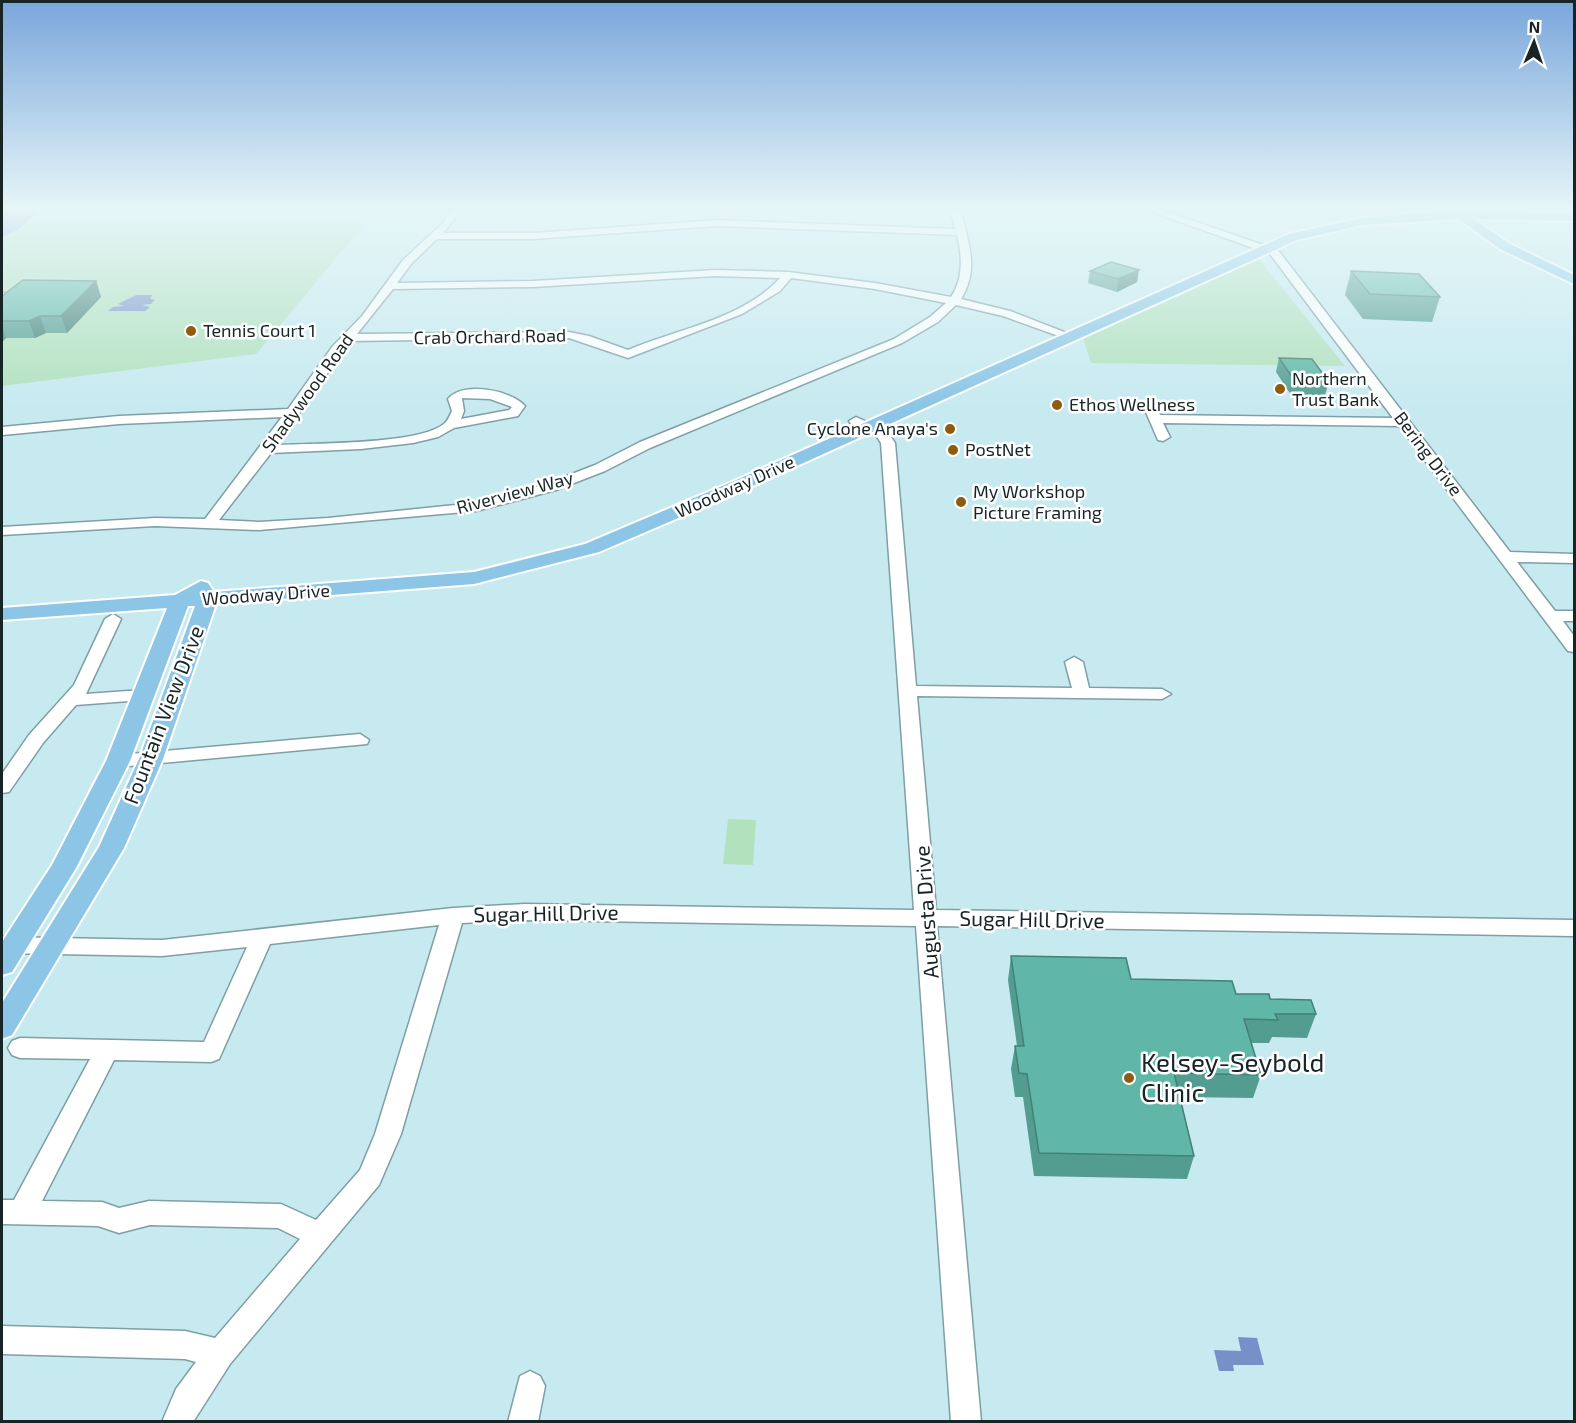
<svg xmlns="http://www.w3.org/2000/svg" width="1576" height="1423" font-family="'Exo 2',sans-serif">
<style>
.green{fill:#b1e1bd}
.water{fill:#7591c8}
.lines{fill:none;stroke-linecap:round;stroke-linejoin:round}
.minor-casing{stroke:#7e9fa4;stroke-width:3}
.major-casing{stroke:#fff;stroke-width:4}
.minor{fill:#fff;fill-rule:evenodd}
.major{fill:#8cc5e5;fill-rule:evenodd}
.wall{fill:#539d90}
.shaded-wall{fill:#438075}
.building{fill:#60b7a7;stroke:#438075;stroke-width:1.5}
.poi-dot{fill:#8f5b0d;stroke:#fff;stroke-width:2}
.labels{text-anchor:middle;stroke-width:5;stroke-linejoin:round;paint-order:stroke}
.far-poi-label{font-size:18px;fill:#182527;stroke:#fff;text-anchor:start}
.far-street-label{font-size:18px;fill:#182527;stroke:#fff}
.street-label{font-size:21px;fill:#182527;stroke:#fff}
.near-poi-label{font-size:26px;fill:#182527;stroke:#fff;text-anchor:start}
</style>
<rect width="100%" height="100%" fill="#c7eaf0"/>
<g class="green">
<path d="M 2,209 L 377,209 L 256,354 L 2,386 Z"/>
<path d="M 1259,259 L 1345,366 L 1091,363 L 1083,338 Z"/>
<path d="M 728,819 L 756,820 L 753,865 L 723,864 Z"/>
</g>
<g class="water">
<path d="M 3,209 L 40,209 L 19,229 L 2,237 Z"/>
<path d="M 136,295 L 152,295 L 150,299 L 155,300 L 151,304 L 142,305 L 150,307 L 145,311 L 108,311 L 113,307 L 124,306 L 118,304 Z"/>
<path d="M 1238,1337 L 1257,1338 L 1264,1365 L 1233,1365 L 1234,1371 L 1219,1371 L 1214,1350 L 1241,1351 Z"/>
</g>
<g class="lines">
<g class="minor-casing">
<g id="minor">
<path d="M 452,209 L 462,209 L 443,233 L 533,233 L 718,220 L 955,229 L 950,209 L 960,209 C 968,241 980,269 961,299 L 1010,311 L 1077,337 L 1067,339 L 1003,316 L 956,305 L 938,322 L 902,343 L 650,448 L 605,471 L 556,490 L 476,511 L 259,530 L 155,526 L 2,535 L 2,527 L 155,518 L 205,519 L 282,417 L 119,424 L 2,435 L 2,427 L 119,416 L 288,409 L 332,347 L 362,316 L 403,260 L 443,223 ZM 718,226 L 957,235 C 962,257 964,277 951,297 L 875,283 L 788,272 L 715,270 L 533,281 L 397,283 L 411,264 L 437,239 L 533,239 ZM 715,276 L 780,278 C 743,319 677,329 628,350 L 589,336 L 569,332 L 357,334 L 393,289 L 533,287 ZM 791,278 L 875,289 L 946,303 L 930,317 L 894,339 L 640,442 L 595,465 L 546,484 L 475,503 L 328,518 L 259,522 L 219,520 L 271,453 L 361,449 L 413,443 L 438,437 L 454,428 L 518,416 L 525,406 C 511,390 462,381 448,399 L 452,411 C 450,415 448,420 445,423 C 421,445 312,443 277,445 L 350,341 L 569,338 L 628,358 L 742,314 L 780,291 ZM 462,398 L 490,399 L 512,407 L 509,410 L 461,419 L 464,411 Z"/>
<path d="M 1144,209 L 1159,209 L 1278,250 L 1510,552 L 1574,554 L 1574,563 L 1517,562 L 1555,611 L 1574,611 L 1574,621 L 1563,621 L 1574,636 L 1574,652 L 1568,651 L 1399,426 L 1163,423 L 1170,437 L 1163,441 L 1158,440 L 1145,410 L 1146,407 L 1156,407 L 1160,415 L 1393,418 L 1270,254 Z"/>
<path d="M 2,292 L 14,300 L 2,308 Z"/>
<path d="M 856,417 L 887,431 L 895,443 L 916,686 L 1072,688 L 1065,662 L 1074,657 L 1083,662 L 1089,688 L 1162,689 L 1171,694 L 1162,699 L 917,696 L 936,910 L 1574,920 L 1574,936 L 937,926 L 981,1422 L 951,1422 L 916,926 L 524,920 L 462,923 L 401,1134 L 379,1185 L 230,1364 L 193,1422 L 162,1422 L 176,1389 L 196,1362 L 185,1359 L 2,1354 L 2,1326 L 185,1331 L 215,1338 L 300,1239 L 278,1228 L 150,1225 L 119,1233 L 98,1226 L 2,1224 L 2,1200 L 14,1200 L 90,1059 L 20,1058 L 12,1055 L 8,1048 L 12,1041 L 20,1038 L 204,1042 L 247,947 L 162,956 L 2,953 L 2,937 L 162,940 L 453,908 L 524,904 L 914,910 L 881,443 L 877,437 L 851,424 L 849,421 ZM 439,925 L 375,1134 L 360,1170 L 316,1220 L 281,1204 L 149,1201 L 119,1208 L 102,1202 L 42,1201 L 114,1060 L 211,1062 L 219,1059 L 270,944 Z"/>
<path d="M 113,614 L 121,619 L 86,694 L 142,690 L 151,695 L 142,700 L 76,705 L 43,743 L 9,792 L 2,793 L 2,774 L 29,735 L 74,685 L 105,619 Z"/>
<path d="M 360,734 L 369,740 L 367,744 L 118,767 L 111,765 L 109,761 L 111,757 L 118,755 Z"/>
<path d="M 530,1371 L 540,1376 L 545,1386 L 538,1422 L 508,1422 L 520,1376 Z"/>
</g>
</g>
<g class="major-casing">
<path id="major" d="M 1459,210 L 1574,214 L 1574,221 L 1474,219 L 1508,243 L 1574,275 L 1574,284 L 1500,249 L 1459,219 L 1362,225 L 1297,240 L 746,489 L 599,552 L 474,584 L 216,604 L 163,759 L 124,848 L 12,1035 L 2,1039 L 2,1003 L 99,847 L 139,759 L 195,606 L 188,606 L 130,761 L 76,868 L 12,972 L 2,975 L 2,942 L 52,865 L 106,761 L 167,608 L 2,620 L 2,608 L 175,595 L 201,581 L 208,583 L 214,592 L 474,572 L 585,544 L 734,481 L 1289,234 L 1362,218 Z"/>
</g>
<use href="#minor" class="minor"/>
<use href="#major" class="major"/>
</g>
<g class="wall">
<path d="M 1090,271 L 1137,282 L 1117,292 L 1088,283 Z"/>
<path d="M 1351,271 L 1440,297 L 1432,322 L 1363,319 L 1345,295 Z"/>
<path d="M 96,281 L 101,297 L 67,333 L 46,333 L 35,338 L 6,338 L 2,342 L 2,296 Z"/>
<path d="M 1279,358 L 1329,382 L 1325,395 L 1291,395 L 1276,372 Z"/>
<path d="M 1011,956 L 1131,979 L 1270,999 L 1316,1014 L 1307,1038 L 1272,1037 L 1269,1043 L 1251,1043 L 1261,1075 L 1253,1098 L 1180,1097 L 1194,1156 L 1187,1179 L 1034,1176 L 1023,1097 L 1015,1097 L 1011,1069 L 1015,1046 L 1017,1046 L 1008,980 Z"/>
</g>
<g class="shaded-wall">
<path d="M 1139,270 L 1137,282 L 1117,292 L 1118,279 Z"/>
<path d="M 96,281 L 101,297 L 67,333 L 61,316 Z"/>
<path d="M 40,316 L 46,333 L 35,338 L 29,321 Z"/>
<path d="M 2,325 L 6,338 L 2,342 Z"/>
</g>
<g class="building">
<path d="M 1111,262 L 1139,270 L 1118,279 L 1090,271 Z"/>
<path d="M 1351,271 L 1419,274 L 1440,297 L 1370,294 Z"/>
<path d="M 23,280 L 96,281 L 61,316 L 40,316 L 29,321 L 2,321 L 2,296 Z"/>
<path d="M 1279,358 L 1312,359 L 1329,382 L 1295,381 Z"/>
<path d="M 1011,956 L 1126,958 L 1131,979 L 1232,981 L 1236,994 L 1269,994 L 1270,999 L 1311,1000 L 1316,1014 L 1275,1014 L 1278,1020 L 1244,1019 L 1261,1075 L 1174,1073 L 1194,1156 L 1039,1153 L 1027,1074 L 1019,1073 L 1015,1046 L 1024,1046 Z"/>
</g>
<linearGradient id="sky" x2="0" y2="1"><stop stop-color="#7aa6db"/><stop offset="0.51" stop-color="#e6f6f8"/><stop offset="1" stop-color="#e6f6f8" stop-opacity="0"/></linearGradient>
<rect width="1576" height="408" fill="url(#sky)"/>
<g class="poi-dot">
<circle cx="191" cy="331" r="6"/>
<circle cx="1280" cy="389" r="6"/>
<circle cx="1057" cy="405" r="6"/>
<circle cx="950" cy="429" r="6"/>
<circle cx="953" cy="450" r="6"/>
<circle cx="961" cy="502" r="6"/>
<circle cx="1129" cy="1078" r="6"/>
</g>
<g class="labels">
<g class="far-poi-label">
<text x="203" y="337">Tennis Court 1</text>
<text x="1292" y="385">Northern<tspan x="1292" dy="21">Trust Bank</tspan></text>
<text x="1069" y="411">Ethos Wellness</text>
<text x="938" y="435" text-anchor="end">Cyclone Anaya's</text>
<text x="965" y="456">PostNet</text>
<text x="973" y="498">My Workshop<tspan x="973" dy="21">Picture Framing</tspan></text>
</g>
<g class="far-street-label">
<text transform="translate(490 337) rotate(-1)" y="6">Crab Orchard Road</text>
<text transform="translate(308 393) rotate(-54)" y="6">Shadywood Road</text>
<text transform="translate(1428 454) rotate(53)" y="6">Bering Drive</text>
<text transform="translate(735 487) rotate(-24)" y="6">Woodway Drive</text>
<text transform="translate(515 493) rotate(-15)" y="6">Riverview Way</text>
<text transform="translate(266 595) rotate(-4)" y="6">Woodway Drive</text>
</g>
<g class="street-label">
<text transform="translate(164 715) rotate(-69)" y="7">Fountain View Drive</text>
<text transform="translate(927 912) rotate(-94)" y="7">Augusta Drive</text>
<text transform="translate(546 914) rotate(-1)" y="7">Sugar Hill Drive</text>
<text transform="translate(1032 920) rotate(1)" y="7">Sugar Hill Drive</text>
</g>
<g class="near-poi-label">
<text x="1141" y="1072">Kelsey-Seybold<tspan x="1141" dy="30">Clinic</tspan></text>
</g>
</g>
<rect width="1576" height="1423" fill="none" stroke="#182527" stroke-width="6"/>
<g transform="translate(1534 42) rotate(2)" stroke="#ffffff" stroke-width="4.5" paint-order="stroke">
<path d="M0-4.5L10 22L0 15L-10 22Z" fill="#182527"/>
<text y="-9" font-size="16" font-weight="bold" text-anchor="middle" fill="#182527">N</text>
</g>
</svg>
